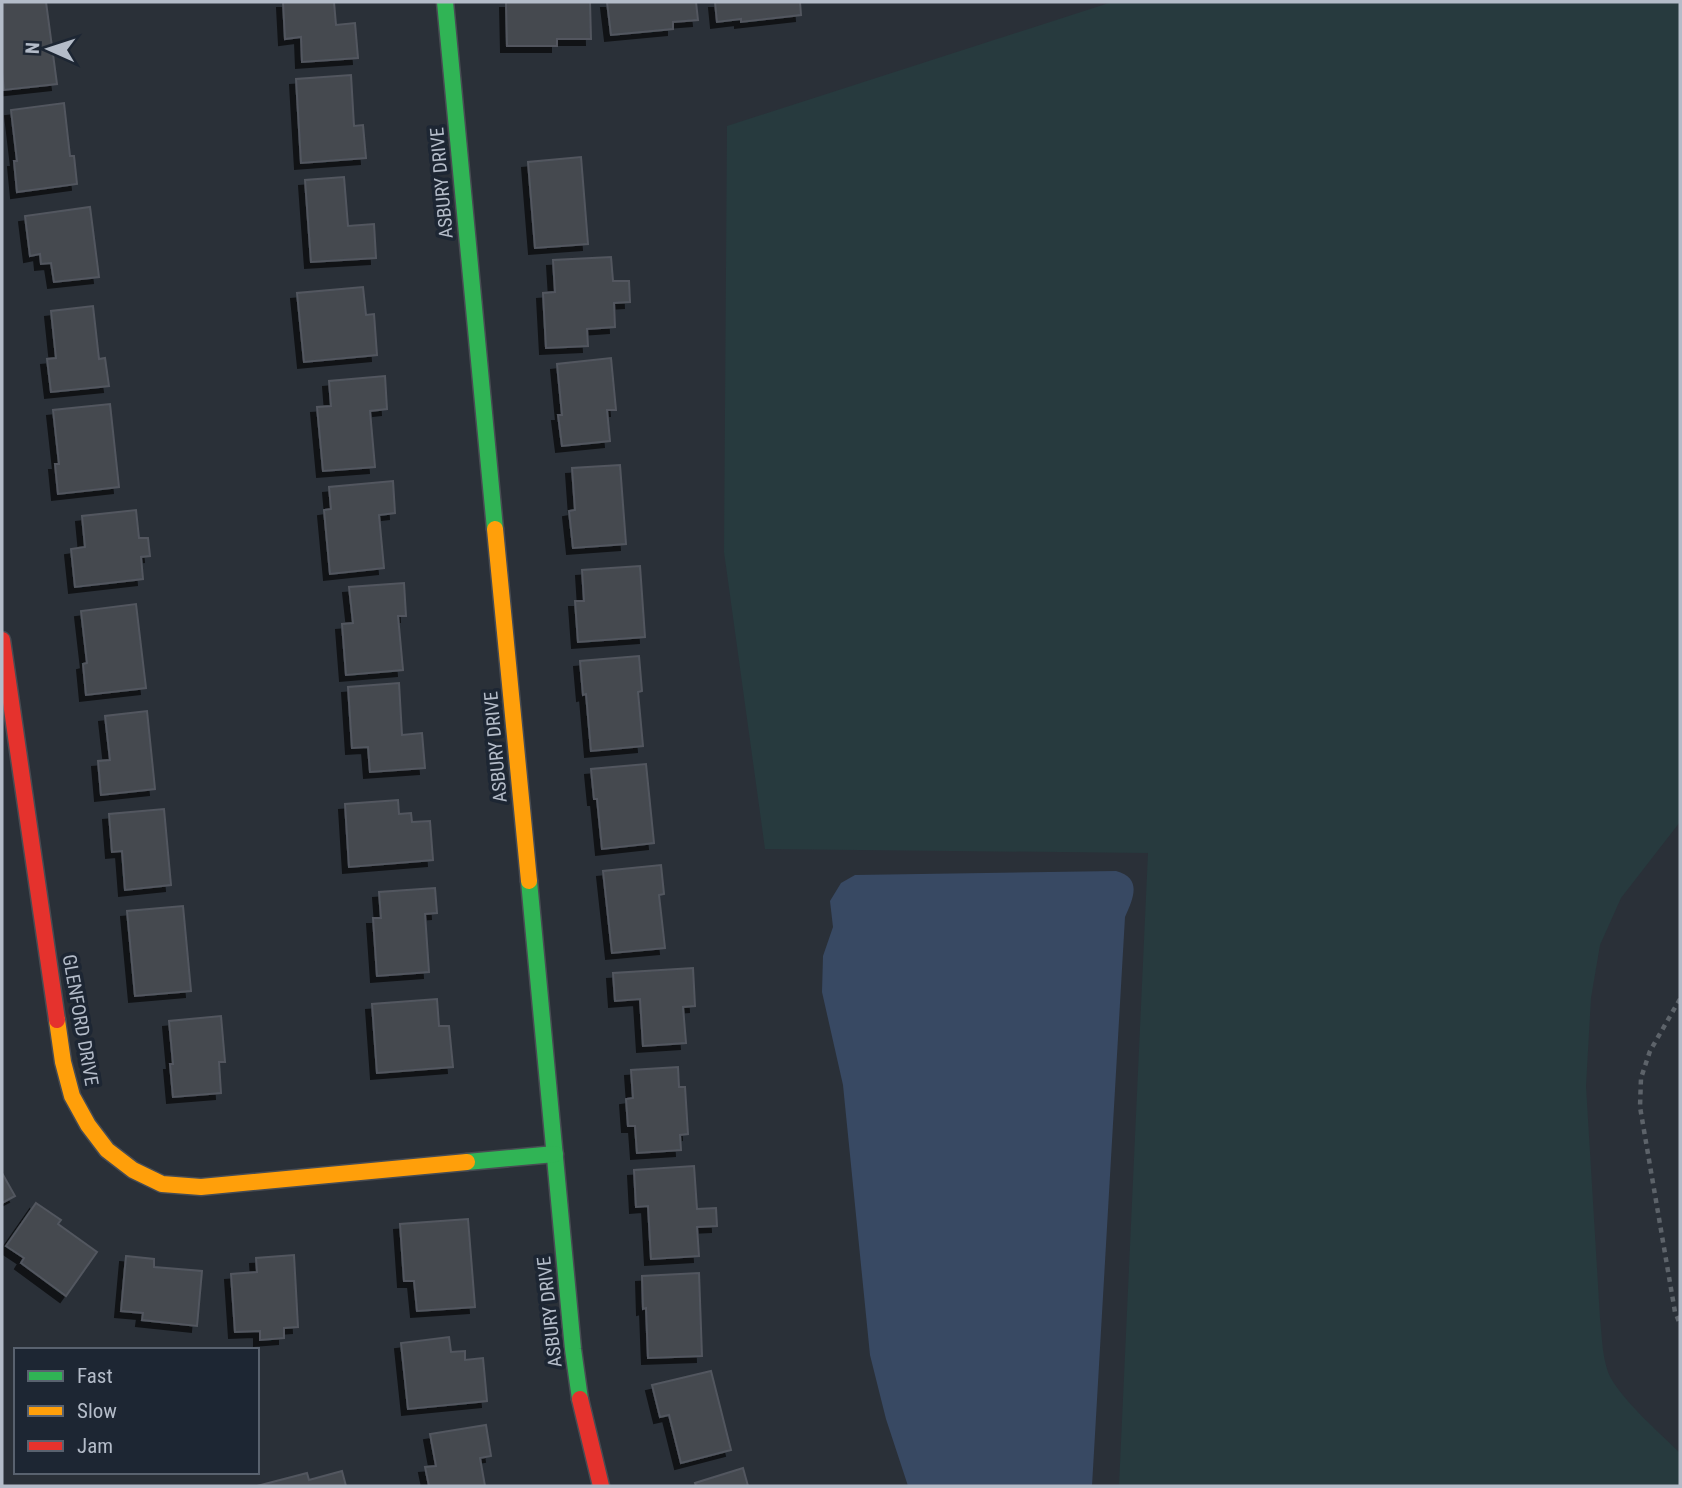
<svg xmlns="http://www.w3.org/2000/svg" width="1682" height="1488" font-family="'Roboto Condensed',sans-serif">
<style>
.green{fill:#273a3e}
.water{fill:#384963}
.building{fill:#444950;stroke:#52575f;stroke-width:2;filter:url(#shadow)}
.lines{fill:none;stroke-linecap:round;stroke-linejoin:round}
.fast-casing{stroke:#484c53;stroke-width:19}
.slow-casing{stroke:#484c53;stroke-width:19}
.jam-casing{stroke:#484c53;stroke-width:19}
.path{stroke:#5d636a;stroke-width:4.5;stroke-dasharray:5 5;stroke-linecap:butt}
.fast{stroke:#30b455;stroke-width:16}
.slow{stroke:#ff9f0a;stroke-width:16}
.jam{stroke:#e5322d;stroke-width:16}
.labels{text-anchor:middle;stroke-width:7;stroke-linejoin:round;paint-order:stroke}
.street-label{font-size:19px;fill:#b4bcc9;stroke:#1d2633}
</style>
<defs>
<filter id="shadow"><feDropShadow dx="-6" dy="6" stdDeviation="0" flood-color="#0009"/></filter>
</defs>
<rect width="100%" height="100%" fill="#2a3038"/>
<path class="green" d="M 1112,2 L 1680,2 L 1680,822 L 1621,898 L 1600,945 L 1591,998 L 1586,1086 L 1600,1318 C 1602,1336 1602,1355 1608,1372 C 1617,1396 1661,1434 1680,1453 L 1680,1486 L 1119,1486 L 1148,853 L 765,849 L 724,552 L 727,126 Z"/>
<path class="water" d="M 1116,871 C 1143,878 1133,899 1125,917 L 1092,1486 L 908,1486 L 886,1419 L 870,1355 L 843,1085 L 822,992 L 823,956 L 833,927 L 830,901 L 841,883 L 855,875 Z"/>
<g class="building">
<path d="M 2,2 L 46,2 L 57,84 L 4,90 L 2,72 Z"/>
<path d="M 283,2 L 334,2 L 336,25 L 355,23 L 358,58 L 302,62 L 301,37 L 285,39 Z"/>
<path d="M 506,2 L 590,2 L 591,39 L 557,39 L 557,46 L 507,46 Z"/>
<path d="M 607,2 L 696,2 L 698,20 L 673,22 L 673,29 L 611,35 Z"/>
<path d="M 715,2 L 800,2 L 801,15 L 741,22 L 741,19 L 717,22 Z"/>
<path d="M 351,75 L 354,126 L 363,125 L 366,158 L 301,163 L 296,79 Z"/>
<path d="M 64,103 L 70,156 L 74,156 L 77,184 L 17,192 L 14,161 L 17,161 L 11,110 Z"/>
<path d="M 581,157 L 588,244 L 535,248 L 528,162 Z"/>
<path d="M 344,177 L 348,226 L 374,224 L 376,258 L 311,262 L 305,180 Z"/>
<path d="M 90,207 L 99,277 L 54,282 L 51,263 L 41,264 L 40,254 L 30,256 L 25,216 Z"/>
<path d="M 611,257 L 613,281 L 629,281 L 630,302 L 614,303 L 615,327 L 587,329 L 588,346 L 546,348 L 543,293 L 555,292 L 553,260 Z"/>
<path d="M 363,287 L 366,315 L 374,314 L 377,355 L 304,362 L 297,293 Z"/>
<path d="M 93,306 L 99,359 L 105,358 L 109,386 L 51,392 L 47,359 L 56,358 L 51,311 Z"/>
<path d="M 611,358 L 616,410 L 607,410 L 610,441 L 562,446 L 558,415 L 562,415 L 557,364 Z"/>
<path d="M 385,376 L 387,409 L 370,411 L 375,467 L 323,471 L 317,407 L 331,406 L 329,381 Z"/>
<path d="M 110,404 L 119,487 L 58,494 L 55,464 L 59,464 L 53,410 Z"/>
<path d="M 620,465 L 626,544 L 573,548 L 569,511 L 575,510 L 572,468 Z"/>
<path d="M 393,481 L 395,513 L 379,515 L 384,568 L 330,574 L 324,510 L 331,509 L 329,487 Z"/>
<path d="M 136,510 L 139,538 L 148,538 L 150,556 L 141,557 L 143,579 L 75,587 L 71,549 L 85,547 L 82,516 Z"/>
<path d="M 640,566 L 645,637 L 578,642 L 575,601 L 584,601 L 582,570 Z"/>
<path d="M 404,583 L 406,616 L 398,616 L 403,670 L 346,675 L 342,624 L 353,623 L 349,587 Z"/>
<path d="M 136,604 L 146,688 L 86,695 L 83,664 L 87,663 L 81,611 Z"/>
<path d="M 639,656 L 642,691 L 638,692 L 643,746 L 591,751 L 586,694 L 583,695 L 580,661 Z"/>
<path d="M 399,683 L 402,735 L 422,733 L 425,768 L 370,772 L 368,747 L 352,748 L 348,687 Z"/>
<path d="M 147,711 L 155,789 L 101,795 L 98,761 L 110,760 L 105,716 Z"/>
<path d="M 646,764 L 654,843 L 602,849 L 597,799 L 594,799 L 591,769 Z"/>
<path d="M 398,800 L 399,814 L 411,813 L 412,822 L 430,821 L 433,860 L 349,867 L 345,804 Z"/>
<path d="M 164,809 L 171,885 L 125,890 L 122,851 L 112,852 L 109,814 Z"/>
<path d="M 661,865 L 664,894 L 659,895 L 665,948 L 612,953 L 603,871 Z"/>
<path d="M 435,888 L 437,913 L 425,914 L 429,972 L 377,976 L 373,918 L 381,918 L 379,892 Z"/>
<path d="M 183,906 L 191,991 L 135,996 L 127,911 Z"/>
<path d="M 693,968 L 695,1006 L 683,1007 L 686,1043 L 643,1046 L 640,999 L 615,1001 L 613,973 Z"/>
<path d="M 437,999 L 439,1026 L 449,1026 L 453,1067 L 377,1073 L 372,1004 Z"/>
<path d="M 221,1016 L 225,1062 L 219,1062 L 221,1093 L 173,1097 L 170,1064 L 173,1064 L 169,1021 Z"/>
<path d="M 678,1067 L 679,1087 L 685,1087 L 688,1134 L 680,1135 L 681,1150 L 637,1153 L 635,1126 L 628,1126 L 626,1099 L 633,1098 L 631,1070 Z"/>
<path d="M 694,1166 L 697,1209 L 716,1208 L 717,1226 L 697,1227 L 699,1256 L 651,1259 L 648,1206 L 636,1207 L 634,1170 Z"/>
<path d="M 2,1173 L 15,1196 L 2,1203 Z"/>
<path d="M 36,1203 L 61,1220 L 58,1224 L 97,1252 L 66,1296 L 21,1263 L 24,1258 L 6,1246 Z"/>
<path d="M 468,1219 L 475,1307 L 417,1311 L 414,1281 L 404,1281 L 400,1224 Z"/>
<path d="M 294,1255 L 298,1327 L 284,1328 L 284,1338 L 260,1340 L 260,1331 L 235,1332 L 231,1274 L 257,1272 L 256,1258 Z"/>
<path d="M 126,1256 L 154,1259 L 154,1267 L 202,1271 L 197,1326 L 142,1320 L 143,1313 L 121,1311 Z"/>
<path d="M 699,1273 L 702,1356 L 648,1358 L 646,1308 L 643,1309 L 642,1276 Z"/>
<path d="M 449,1337 L 451,1352 L 465,1351 L 465,1360 L 483,1358 L 487,1401 L 408,1409 L 401,1343 Z"/>
<path d="M 711,1371 L 731,1450 L 681,1463 L 669,1415 L 660,1417 L 652,1385 Z"/>
<path d="M 486,1425 L 491,1456 L 480,1458 L 485,1486 L 429,1486 L 425,1467 L 436,1466 L 430,1434 Z"/>
<path d="M 743,1468 L 748,1486 L 696,1486 L 695,1483 Z"/>
<path d="M 342,1471 L 346,1486 L 257,1486 L 307,1473 L 309,1480 Z"/>
</g>
<g class="lines">
<g class="fast-casing">
<g id="fast">
<path d="M 445,2 L 495,529"/>
<path d="M 529,881 L 573,1349 L 580,1399"/>
<path d="M 467,1162 L 555,1154"/>
</g>
</g>
<g class="slow-casing">
<g id="slow">
<path d="M 495,529 L 529,881"/>
<path d="M 57,1020 L 63,1062 L 72,1096 L 88,1125 L 107,1150 L 133,1170 L 162,1184 L 201,1187 L 467,1162"/>
</g>
</g>
<g class="jam-casing">
<g id="jam">
<path d="M 2,640 L 57,1020"/>
<path d="M 580,1399 L 601,1486"/>
</g>
</g>
<path class="path" d="M 1680,999 L 1650,1051 L 1641,1078 L 1640,1107 L 1675,1312 L 1680,1324"/>
<use href="#fast" class="fast"/>
<use href="#slow" class="slow"/>
<use href="#jam" class="jam"/>
</g>
<g class="labels">
<g class="street-label">
<text transform="translate(441 183) rotate(-95)" y="7">ASBURY DRIVE</text>
<text transform="translate(495 747) rotate(-95)" y="7">ASBURY DRIVE</text>
<text transform="translate(81 1020) rotate(80)" y="7">GLENFORD DRIVE</text>
<text transform="translate(549 1312) rotate(-96)" y="7">ASBURY DRIVE</text>
</g>
</g>
<rect width="1682" height="1488" fill="none" stroke="#b4bcc9" stroke-width="7"/>
<rect x="14" y="1348" width="245" height="126" fill="#1d2633" stroke="#59626f" stroke-width="2"/>
<rect x="28" y="1371" width="35" height="10" fill="#30b455" stroke="#59626f" stroke-width="2"/>
<text x="77" y="1383" font-size="21" fill="#b4bcc9">Fast</text>
<rect x="28" y="1406" width="35" height="10" fill="#ff9f0a" stroke="#59626f" stroke-width="2"/>
<text x="77" y="1418" font-size="21" fill="#b4bcc9">Slow</text>
<rect x="28" y="1441" width="35" height="10" fill="#e5322d" stroke="#59626f" stroke-width="2"/>
<text x="77" y="1453" font-size="21" fill="#b4bcc9">Jam</text>
<g transform="translate(49 49) rotate(273)" stroke="#1d2633" stroke-width="5" paint-order="stroke">
<path d="M0-5L12 26L0 18L-12 26Z" fill="#b4bcc9"/>
<text y="-10" font-size="19" font-weight="bold" text-anchor="middle" fill="#b4bcc9">N</text>
</g>
</svg>
